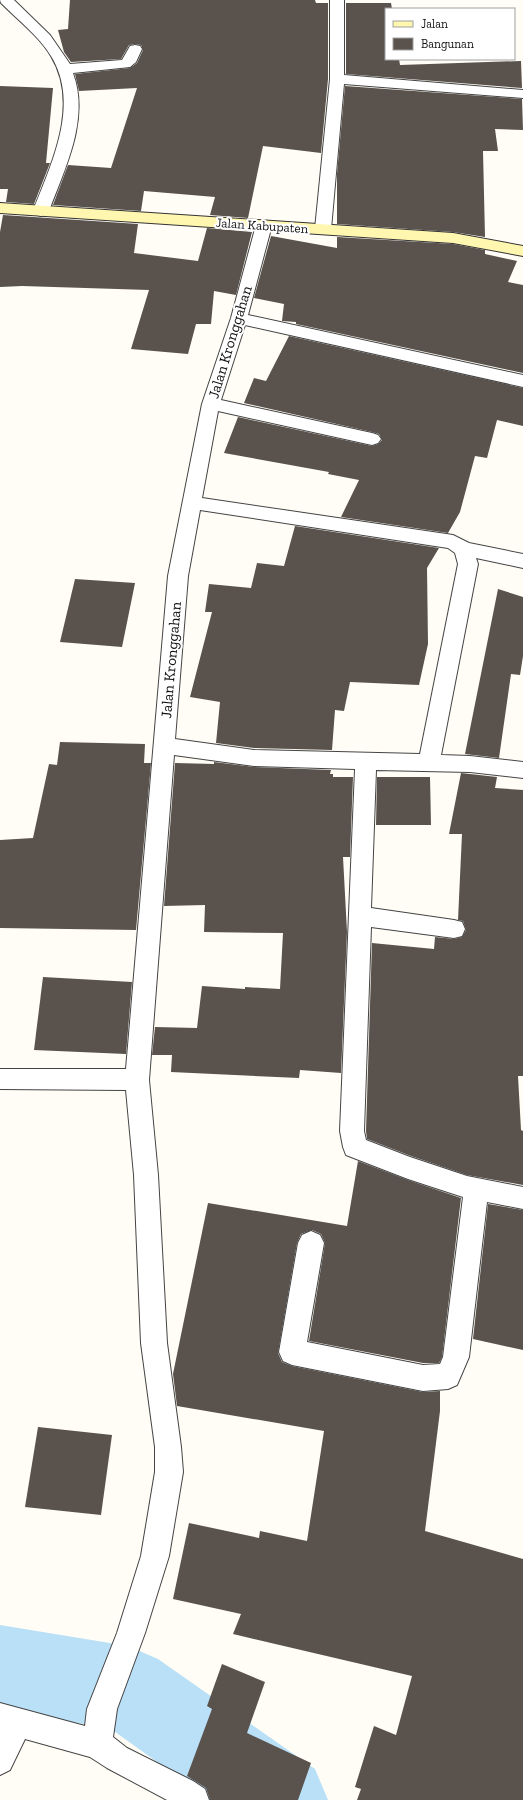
<svg xmlns="http://www.w3.org/2000/svg" width="523" height="1800" font-family="'Zilla Slab',serif">
<style>
.lines{fill:none;stroke-linecap:round;stroke-linejoin:round}
.river{fill:#b9e0f7;fill-rule:evenodd}
.building{fill:#5a524d}
.street-casing{stroke:#444;stroke-width:2}
.secondary-casing{stroke:#333;stroke-width:2}
.street{fill:#fff;fill-rule:evenodd}
.secondary{fill:#fff6b0;fill-rule:evenodd}
.labels{text-anchor:middle;stroke-width:4;stroke-linejoin:round;paint-order:stroke}
.far-street-label{font-size:13px;fill:#111;stroke:#fff}
.street-label{font-size:15px;fill:#111;stroke:#fff}
</style>
<rect width="100%" height="100%" fill="#fffdf5"/>
<g class="lines">
<path class="river" d="M 0,1625 L 128,1646 L 158,1659 L 315,1769 L 328,1800 L 210,1800 L 111,1729 L 0,1709 Z"/>
</g>
<g class="building">
<path d="M 70,0 L 315,0 L 316,3 L 328,3 L 328,79 L 321,153 L 263,146 L 248,218 L 210,215 L 215,197 L 144,191 L 141,211 L 53,205 L 68,165 L 111,168 L 137,88 L 79,91 L 75,74 L 130,68 L 137,63 L 143,50 L 141,45 L 135,44 L 129,45 L 121,59 L 71,62 L 64,52 L 58,30 L 68,29 Z"/>
<path d="M 346,3 L 391,3 L 392,9 L 386,9 L 386,59 L 399,59 L 400,65 L 521,61 L 522,88 L 346,74 Z"/>
<path d="M 0,86 L 53,88 L 46,163 L 50,163 L 34,204 L 6,202 L 8,189 L 0,189 Z"/>
<path d="M 345,86 L 522,99 L 523,130 L 495,129 L 498,151 L 483,151 L 485,237 L 453,232 L 337,224 L 337,174 Z"/>
<path d="M 3,215 L 138,224 L 134,253 L 198,261 L 207,228 L 252,232 L 236,295 L 214,291 L 211,324 L 196,324 L 188,354 L 131,349 L 149,290 L 22,286 L 0,287 L 0,232 Z"/>
<path d="M 271,236 L 337,248 L 337,237 L 453,244 L 485,250 L 485,254 L 517,261 L 508,282 L 523,285 L 523,373 L 296,324 L 296,322 L 282,321 L 284,304 L 254,298 Z"/>
<path d="M 289,336 L 523,388 L 523,426 L 497,420 L 487,458 L 475,456 L 460,512 L 448,533 L 341,517 L 359,480 L 328,474 L 329,472 L 224,453 L 238,417 L 372,446 L 378,444 L 382,440 L 379,434 L 372,432 L 244,403 L 254,378 L 266,381 Z"/>
<path d="M 295,526 L 439,548 L 427,568 L 428,644 L 419,685 L 350,682 L 344,711 L 335,710 L 332,750 L 254,748 L 216,743 L 220,702 L 190,697 L 212,612 L 205,612 L 209,584 L 251,588 L 257,563 L 284,566 Z"/>
<path d="M 75,579 L 135,583 L 122,647 L 60,642 Z"/>
<path d="M 498,589 L 523,597 L 523,656 L 520,675 L 511,674 L 499,758 L 465,754 Z"/>
<path d="M 60,742 L 145,744 L 144,763 L 151,763 L 136,930 L 0,928 L 0,840 L 33,838 L 49,764 L 57,765 Z"/>
<path d="M 214,762 L 254,767 L 331,770 L 330,774 L 333,774 L 333,777 L 353,777 L 350,857 L 343,857 L 347,932 L 341,1073 L 300,1070 L 299,1078 L 171,1072 L 172,1055 L 152,1055 L 155,1027 L 197,1028 L 202,986 L 245,989 L 245,987 L 280,989 L 283,933 L 204,932 L 205,905 L 164,906 L 175,763 L 214,764 Z"/>
<path d="M 461,773 L 497,777 L 495,788 L 523,790 L 523,1076 L 518,1076 L 521,1130 L 523,1131 L 523,1185 L 467,1175 L 411,1156 L 367,1139 L 366,1131 L 372,943 L 434,949 L 435,937 L 454,939 L 462,937 L 466,930 L 463,921 L 458,920 L 462,834 L 449,834 Z"/>
<path d="M 377,777 L 430,777 L 431,825 L 376,825 Z"/>
<path d="M 43,977 L 132,982 L 126,1054 L 34,1050 Z"/>
<path d="M 358,1161 L 408,1180 L 461,1198 L 442,1357 L 439,1363 L 423,1363 L 309,1341 L 325,1243 L 321,1234 L 312,1230 L 301,1234 L 297,1243 L 278,1353 L 282,1362 L 292,1366 L 423,1392 L 440,1391 L 440,1411 L 425,1531 L 523,1559 L 523,1800 L 357,1800 L 361,1789 L 355,1787 L 374,1726 L 396,1735 L 412,1676 L 233,1634 L 241,1614 L 173,1599 L 189,1523 L 259,1538 L 260,1531 L 307,1541 L 324,1431 L 177,1406 L 173,1374 L 208,1203 L 347,1226 Z"/>
<path d="M 488,1204 L 523,1210 L 523,1350 L 473,1339 Z"/>
<path d="M 38,1427 L 112,1435 L 101,1515 L 25,1507 Z"/>
<path d="M 222,1664 L 265,1682 L 247,1733 L 311,1763 L 298,1800 L 210,1800 L 206,1788 L 187,1776 L 212,1709 L 207,1706 Z"/>
</g>
<g class="lines">
<g class="street-casing">
<g id="street">
<path d="M 0,0 L 14,0 L 50,35 L 70,64 L 122,60 L 130,46 L 135,45 L 140,46 L 142,49 L 136,62 L 130,67 L 73,73 C 90,119 65,168 49,211 L 47,214 L 41,216 L 35,214 L 33,211 C 51,164 81,105 51,56 C 39,36 18,20 1,3 Z"/>
<path d="M 330,0 L 344,0 L 344,75 L 523,90 L 523,98 L 344,84 L 331,229 L 329,232 L 323,234 L 317,232 L 315,229 L 330,79 Z"/>
<path d="M 264,220 L 270,222 L 272,225 L 248,315 L 523,375 L 523,387 L 245,325 L 221,400 L 372,433 L 378,435 L 381,439 L 378,443 L 372,445 L 218,411 L 202,498 L 453,535 L 469,543 L 523,554 L 523,568 L 476,558 L 478,564 L 441,755 L 470,756 L 523,762 L 523,778 L 470,772 L 376,770 L 371,908 L 454,920 L 462,922 L 465,929 L 462,936 L 454,938 L 371,927 L 364,1131 L 366,1140 L 410,1157 L 467,1176 L 523,1187 L 523,1209 L 487,1202 L 469,1357 L 457,1385 L 448,1389 L 423,1391 L 292,1365 L 283,1361 L 279,1352 L 298,1243 L 302,1235 L 311,1231 L 320,1235 L 324,1243 L 307,1342 L 423,1365 L 440,1364 L 443,1357 L 463,1197 L 408,1179 L 346,1155 L 343,1147 L 340,1131 L 355,769 L 254,766 L 174,755 L 149,1080 L 158,1175 L 167,1343 L 181,1447 L 183,1472 L 169,1556 L 145,1633 L 117,1709 L 113,1737 L 127,1748 L 193,1781 L 205,1789 L 209,1800 L 167,1800 L 107,1768 L 90,1757 L 25,1739 L 10,1770 L 0,1775 L 0,1703 L 85,1726 L 87,1709 L 117,1633 L 141,1556 L 155,1472 L 155,1447 L 141,1343 L 134,1175 L 126,1090 L 0,1089 L 0,1069 L 126,1069 L 168,576 L 202,404 L 231,318 L 256,225 L 258,222 ZM 200,510 L 448,548 L 455,553 L 458,564 L 420,754 L 254,750 L 175,739 L 188,576 Z"/>
</g>
</g>
<g class="secondary-casing">
<path id="secondary" d="M 0,203 L 453,233 L 523,246 L 523,256 L 453,243 L 0,213 Z"/>
</g>
<use href="#street" class="street"/>
<use href="#secondary" class="secondary"/>
</g>
<g class="labels">
<g class="far-street-label">
<text transform="translate(262 225) rotate(4)" y="5">Jalan Kabupaten</text>
</g>
<g class="street-label">
<text transform="translate(230 342) rotate(-73)" y="5">Jalan Kronggahan</text>
<text transform="translate(171 660) rotate(-85)" y="5">Jalan Kronggahan</text>
</g>
</g>
<rect x="385" y="8" width="130" height="52" fill="#ffffff" stroke="#a0a0a0"/>
<rect x="393" y="21" width="20" height="6" fill="#fff6b0" stroke="#a0a0a0"/>
<text x="421" y="28" font-size="12" fill="#111111">Jalan</text>
<rect x="393" y="38" width="20" height="12" fill="#5a524d" stroke="#a0a0a0"/>
<text x="421" y="48" font-size="12" fill="#111111">Bangunan</text>
</svg>
